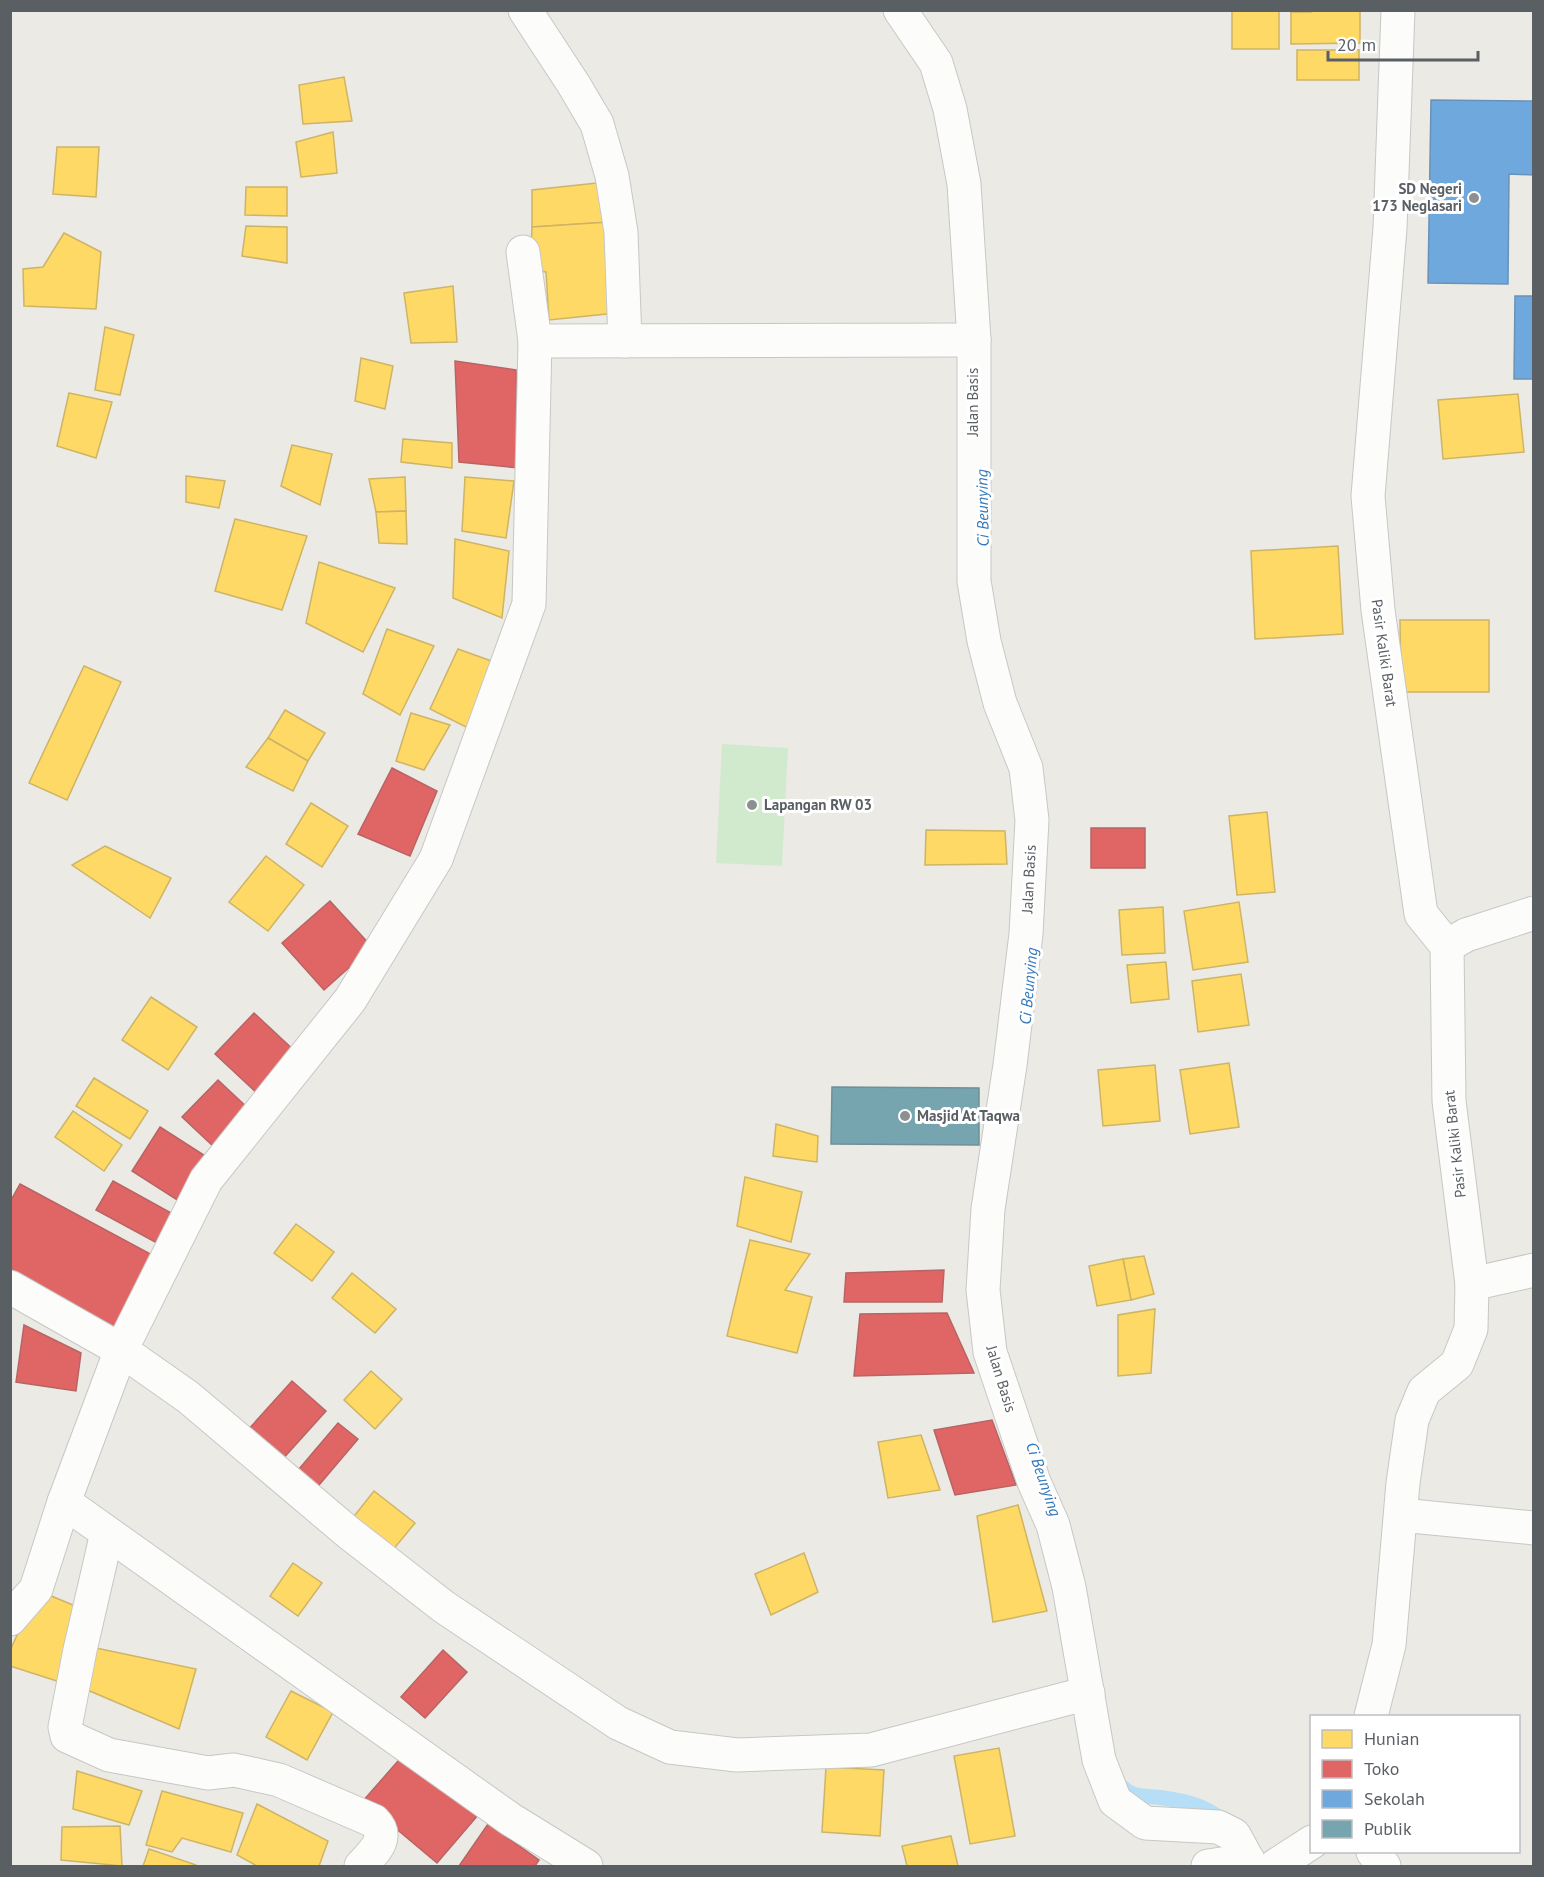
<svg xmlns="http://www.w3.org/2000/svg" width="1544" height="1877" font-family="'PT Sans',sans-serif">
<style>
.green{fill:#d1e9cd}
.homes{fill:#ffd966;stroke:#ceb465;stroke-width:1.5}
.shops{fill:#e06666;stroke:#b86465;stroke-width:1.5}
.schools{fill:#6fa8dc;stroke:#6992b8;stroke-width:1.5}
.public{fill:#76a5af;stroke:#6e9098;stroke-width:1.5}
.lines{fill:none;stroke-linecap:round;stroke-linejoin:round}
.stream{stroke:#b7def7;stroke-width:15}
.minor-casing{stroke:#c7c7c6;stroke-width:35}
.minor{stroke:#fcfcfb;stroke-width:33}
.poi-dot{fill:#8d9091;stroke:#fff;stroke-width:2}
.labels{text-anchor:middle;stroke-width:6;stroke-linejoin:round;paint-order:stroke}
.poi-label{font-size:15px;font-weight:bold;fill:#5a5f64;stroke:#fff;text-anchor:start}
.street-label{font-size:15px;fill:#5a5f64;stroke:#fff}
.water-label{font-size:16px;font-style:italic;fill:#3479bb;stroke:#fff}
</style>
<rect width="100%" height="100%" fill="#ebeae4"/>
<path class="green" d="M 722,744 L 788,748 L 782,866 L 716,863 Z"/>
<g class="homes">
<rect x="1232" y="10" width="47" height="39"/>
<path d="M 1311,10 L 1360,10 L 1360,43 L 1291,44 L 1291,12 L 1311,12 Z"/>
<rect x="1297" y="50" width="62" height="30"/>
<path d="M 344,77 L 352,121 L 303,124 L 299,85 Z"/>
<path d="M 333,132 L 337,173 L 301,177 L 296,142 Z"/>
<path d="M 57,147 L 99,147 L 96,197 L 53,194 Z"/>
<path d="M 606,182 L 609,222 L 532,227 L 532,190 Z"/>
<path d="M 246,187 L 287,187 L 287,216 L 245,215 Z"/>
<path d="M 609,222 L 616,313 L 549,320 L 546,272 L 530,270 L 532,227 Z"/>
<path d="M 246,226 L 287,227 L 287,263 L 242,256 Z"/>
<path d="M 64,233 L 101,252 L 96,309 L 24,306 L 23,269 L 43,267 Z"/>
<path d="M 453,286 L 457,342 L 411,343 L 404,293 Z"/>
<path d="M 105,327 L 134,335 L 120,395 L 95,390 Z"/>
<path d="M 361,358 L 393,366 L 385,409 L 355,401 Z"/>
<path d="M 69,393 L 112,402 L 96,458 L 57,446 Z"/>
<path d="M 1518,394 L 1524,452 L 1443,459 L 1438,400 Z"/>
<path d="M 403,439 L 452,443 L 452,468 L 401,462 Z"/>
<path d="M 292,445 L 332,454 L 320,505 L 281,486 Z"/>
<path d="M 186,476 L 225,481 L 219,508 L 186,502 Z"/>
<path d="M 405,477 L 406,511 L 376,512 L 369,479 Z"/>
<path d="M 465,477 L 514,481 L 506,538 L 462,531 Z"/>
<path d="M 406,511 L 407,544 L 379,543 L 376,512 Z"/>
<path d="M 235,519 L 307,536 L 282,610 L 215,591 Z"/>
<path d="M 455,539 L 509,551 L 502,618 L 453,598 Z"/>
<path d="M 1338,546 L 1343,634 L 1255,639 L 1251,551 Z"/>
<path d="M 319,562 L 395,588 L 363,652 L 306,623 Z"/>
<path d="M 1400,620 L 1489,620 L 1489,692 L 1401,692 Z"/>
<path d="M 387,629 L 434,646 L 400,715 L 363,694 Z"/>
<path d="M 458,649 L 497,663 L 470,729 L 430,709 Z"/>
<path d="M 84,666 L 121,682 L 67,800 L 29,783 Z"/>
<path d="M 285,710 L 325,733 L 308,761 L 268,738 Z"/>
<path d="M 411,713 L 450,725 L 424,770 L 396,761 Z"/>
<path d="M 268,738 L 308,761 L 293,791 L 246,767 Z"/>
<path d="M 311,803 L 348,826 L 322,867 L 286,844 Z"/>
<path d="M 1267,812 L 1275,892 L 1237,895 L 1229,816 Z"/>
<path d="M 926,830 L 1005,831 L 1007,864 L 925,865 Z"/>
<path d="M 105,846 L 171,878 L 150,918 L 72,865 Z"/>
<path d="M 266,856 L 304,885 L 268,931 L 229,902 Z"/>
<path d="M 1239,902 L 1248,962 L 1193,970 L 1184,911 Z"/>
<path d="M 1163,907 L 1165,953 L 1122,955 L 1119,910 Z"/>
<path d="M 1166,962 L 1169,999 L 1131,1003 L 1127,965 Z"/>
<path d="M 1241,974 L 1249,1025 L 1198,1032 L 1192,981 Z"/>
<path d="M 151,997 L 197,1027 L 168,1070 L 122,1040 Z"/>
<path d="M 1229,1063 L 1239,1127 L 1190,1134 L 1180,1070 Z"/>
<path d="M 1155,1065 L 1160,1121 L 1103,1126 L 1098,1070 Z"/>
<path d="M 94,1078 L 148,1111 L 130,1139 L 76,1106 Z"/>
<path d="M 73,1111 L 122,1145 L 104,1171 L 55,1137 Z"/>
<path d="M 776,1124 L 818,1136 L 817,1162 L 773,1156 Z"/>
<path d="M 745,1177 L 802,1192 L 791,1242 L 737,1226 Z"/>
<path d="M 296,1224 L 334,1252 L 312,1281 L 274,1253 Z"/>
<path d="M 750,1240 L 810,1254 L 785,1290 L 812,1297 L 797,1353 L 727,1336 Z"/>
<path d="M 1144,1256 L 1154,1294 L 1131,1300 L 1123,1259 Z"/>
<path d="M 1123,1259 L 1131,1300 L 1097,1306 L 1089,1266 Z"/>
<path d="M 352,1273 L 396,1309 L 375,1333 L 332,1298 Z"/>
<path d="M 1155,1309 L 1151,1373 L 1118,1376 L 1118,1315 Z"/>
<path d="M 371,1371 L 402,1399 L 375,1429 L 344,1400 Z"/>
<path d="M 921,1435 L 940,1490 L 888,1498 L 878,1442 Z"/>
<path d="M 374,1491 L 415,1523 L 392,1551 L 351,1520 Z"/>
<path d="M 1018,1505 L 1047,1611 L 993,1622 L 977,1516 Z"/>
<path d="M 804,1553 L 818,1592 L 771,1615 L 755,1574 Z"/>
<path d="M 293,1563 L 322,1583 L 298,1616 L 270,1596 Z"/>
<path d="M 37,1590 L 80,1608 L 63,1683 L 10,1666 L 10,1651 Z"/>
<path d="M 96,1648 L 196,1669 L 179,1729 L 85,1689 Z"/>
<path d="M 291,1691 L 333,1712 L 307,1760 L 266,1737 Z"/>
<path d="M 999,1748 L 1015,1836 L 970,1844 L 954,1756 Z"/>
<path d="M 826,1767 L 884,1770 L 880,1836 L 822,1832 Z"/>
<path d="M 77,1771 L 142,1791 L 129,1825 L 73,1809 Z"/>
<path d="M 162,1791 L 243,1813 L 231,1852 L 182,1838 L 172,1852 L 146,1845 Z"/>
<path d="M 257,1804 L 328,1841 L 319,1866 L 257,1866 L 237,1855 Z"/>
<path d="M 120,1826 L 122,1866 L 61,1860 L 62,1827 Z"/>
<path d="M 951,1836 L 958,1866 L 907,1866 L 902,1846 Z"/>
<path d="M 149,1849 L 196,1865 L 196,1866 L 143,1866 Z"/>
</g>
<g class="shops">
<path d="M 455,361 L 516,370 L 519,468 L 459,462 Z"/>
<path d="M 392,768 L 437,791 L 410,856 L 358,834 Z"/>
<rect x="1091" y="828" width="54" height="40"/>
<path d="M 330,901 L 372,947 L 324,990 L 282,943 Z"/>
<path d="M 254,1013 L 298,1054 L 259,1095 L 215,1054 Z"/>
<path d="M 218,1080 L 251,1111 L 215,1148 L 182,1117 Z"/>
<path d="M 160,1127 L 210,1159 L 182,1203 L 132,1171 Z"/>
<path d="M 113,1181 L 173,1214 L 157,1243 L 96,1210 Z"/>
<path d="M 20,1184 L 156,1257 L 113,1335 L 10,1280 L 10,1202 Z"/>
<path d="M 944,1270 L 942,1302 L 844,1302 L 846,1273 Z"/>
<path d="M 947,1313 L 974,1373 L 854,1376 L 860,1314 Z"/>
<path d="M 24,1325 L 81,1353 L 76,1391 L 16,1382 Z"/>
<path d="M 292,1381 L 326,1411 L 281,1461 L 247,1431 Z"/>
<path d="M 992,1420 L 1016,1485 L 955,1495 L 934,1430 Z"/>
<path d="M 338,1423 L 358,1439 L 314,1491 L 294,1475 Z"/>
<path d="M 443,1650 L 467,1672 L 425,1718 L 401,1697 Z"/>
<path d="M 405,1753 L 478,1815 L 437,1863 L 363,1801 Z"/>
<path d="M 488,1824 L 539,1860 L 535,1866 L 459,1866 Z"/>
</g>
<g class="schools">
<path d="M 1431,100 L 1534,101 L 1534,175 L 1509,174 L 1508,284 L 1428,283 Z"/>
<path d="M 1515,296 L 1534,296 L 1534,379 L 1514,379 Z"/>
</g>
<path class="public" d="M 832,1087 L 979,1088 L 979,1145 L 831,1144 Z"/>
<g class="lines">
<path class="stream" d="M 1121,1786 C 1132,1797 1141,1796 1156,1797 C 1179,1800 1205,1804 1223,1821"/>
<g class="minor-casing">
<g id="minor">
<path d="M 525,10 L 574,85 L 597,124 L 612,176 L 621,232 L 625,341"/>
<path d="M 900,10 L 936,63 L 950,109 L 964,184 L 974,340 L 974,581 L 984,641 L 1000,703 L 1026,768 L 1032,820 L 1026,934 L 1010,1065 L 988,1209 L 983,1290 L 990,1352 L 1034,1482 L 1053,1525 L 1069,1587 L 1099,1760 L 1115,1801 L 1145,1823 L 1218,1827 L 1234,1835 L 1251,1866"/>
<path d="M 523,252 L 535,341 L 529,604 L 436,859 L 350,1000 L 206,1180 L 121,1350 L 64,1502 L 510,1819 L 586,1866"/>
<path d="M 535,341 L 974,340"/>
<path d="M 1447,946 L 1466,935 L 1534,913"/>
<path d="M 1472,1284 L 1534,1270"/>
<path d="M 10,1287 L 121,1350 L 188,1397 L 349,1533 L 444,1607 L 618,1723 L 670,1747 L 737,1755 L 871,1750 L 1088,1693"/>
<path d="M 1401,1515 L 1534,1528"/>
<path d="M 107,1533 L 80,1650 L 65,1727 L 67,1736 L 109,1755 L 208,1773 L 234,1770 L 279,1780 L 374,1821 C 391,1838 373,1853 361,1866"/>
<path d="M 10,1619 L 36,1589 L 64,1502"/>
<path d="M 1371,1716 L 1389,1645 L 1403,1483 L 1412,1420 L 1424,1391 L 1457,1364 L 1471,1329 L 1472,1284 L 1449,1101 L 1447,946 L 1421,914 L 1378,610 L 1368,496 L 1390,228 L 1398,10"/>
<path d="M 1373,1852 L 1384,1866"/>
<path d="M 1208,1866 L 1248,1860"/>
<path d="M 1275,1866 L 1312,1842"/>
</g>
</g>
<use href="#minor" class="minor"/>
</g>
<g class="poi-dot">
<circle cx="1474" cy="198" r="6"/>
<circle cx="752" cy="805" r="6"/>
<circle cx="905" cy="1116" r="6"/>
</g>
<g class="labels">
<g class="poi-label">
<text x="1462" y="194" text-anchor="end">SD Negeri<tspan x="1462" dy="17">173 Neglasari</tspan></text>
<text x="764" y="810">Lapangan RW 03</text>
<text x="917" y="1121">Masjid At Taqwa</text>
</g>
<g class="street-label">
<text transform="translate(973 402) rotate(-90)" y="5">Jalan Basis</text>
<text transform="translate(1384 653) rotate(82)" y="5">Pasir Kaliki Barat</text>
<text transform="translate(1029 879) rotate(-87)" y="5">Jalan Basis</text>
<text transform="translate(1455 1144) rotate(-96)" y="5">Pasir Kaliki Barat</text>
<text transform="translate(1001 1379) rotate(73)" y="5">Jalan Basis</text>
</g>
<g class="water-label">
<text transform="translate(982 508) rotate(-91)" y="6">Ci Beunying</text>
<text transform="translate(1028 986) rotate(-85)" y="6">Ci Beunying</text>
<text transform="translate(1044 1479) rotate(71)" y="6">Ci Beunying</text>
</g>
</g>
<rect width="1544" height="1877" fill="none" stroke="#5a5f64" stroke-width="24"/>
<rect x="1310" y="1715" width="210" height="138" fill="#ffffff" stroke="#bdbfc1" stroke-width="1.5"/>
<rect x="1322" y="1730" width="30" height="18" fill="#ffd966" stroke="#bdbfc1" stroke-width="1.5"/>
<text x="1364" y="1745" font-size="18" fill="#5a5f64">Hunian</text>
<rect x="1322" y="1760" width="30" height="18" fill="#e06666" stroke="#bdbfc1" stroke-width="1.5"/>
<text x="1364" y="1775" font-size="18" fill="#5a5f64">Toko</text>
<rect x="1322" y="1790" width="30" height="18" fill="#6fa8dc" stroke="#bdbfc1" stroke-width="1.5"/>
<text x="1364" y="1805" font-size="18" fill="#5a5f64">Sekolah</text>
<rect x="1322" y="1820" width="30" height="18" fill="#76a5af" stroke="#bdbfc1" stroke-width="1.5"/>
<text x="1364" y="1835" font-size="18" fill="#5a5f64">Publik</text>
<path d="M1328 51v9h150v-9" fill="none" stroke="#5a5f64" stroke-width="3"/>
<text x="1337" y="51" font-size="18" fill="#5a5f64" stroke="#ffffff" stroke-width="4.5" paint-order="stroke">20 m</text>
</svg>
